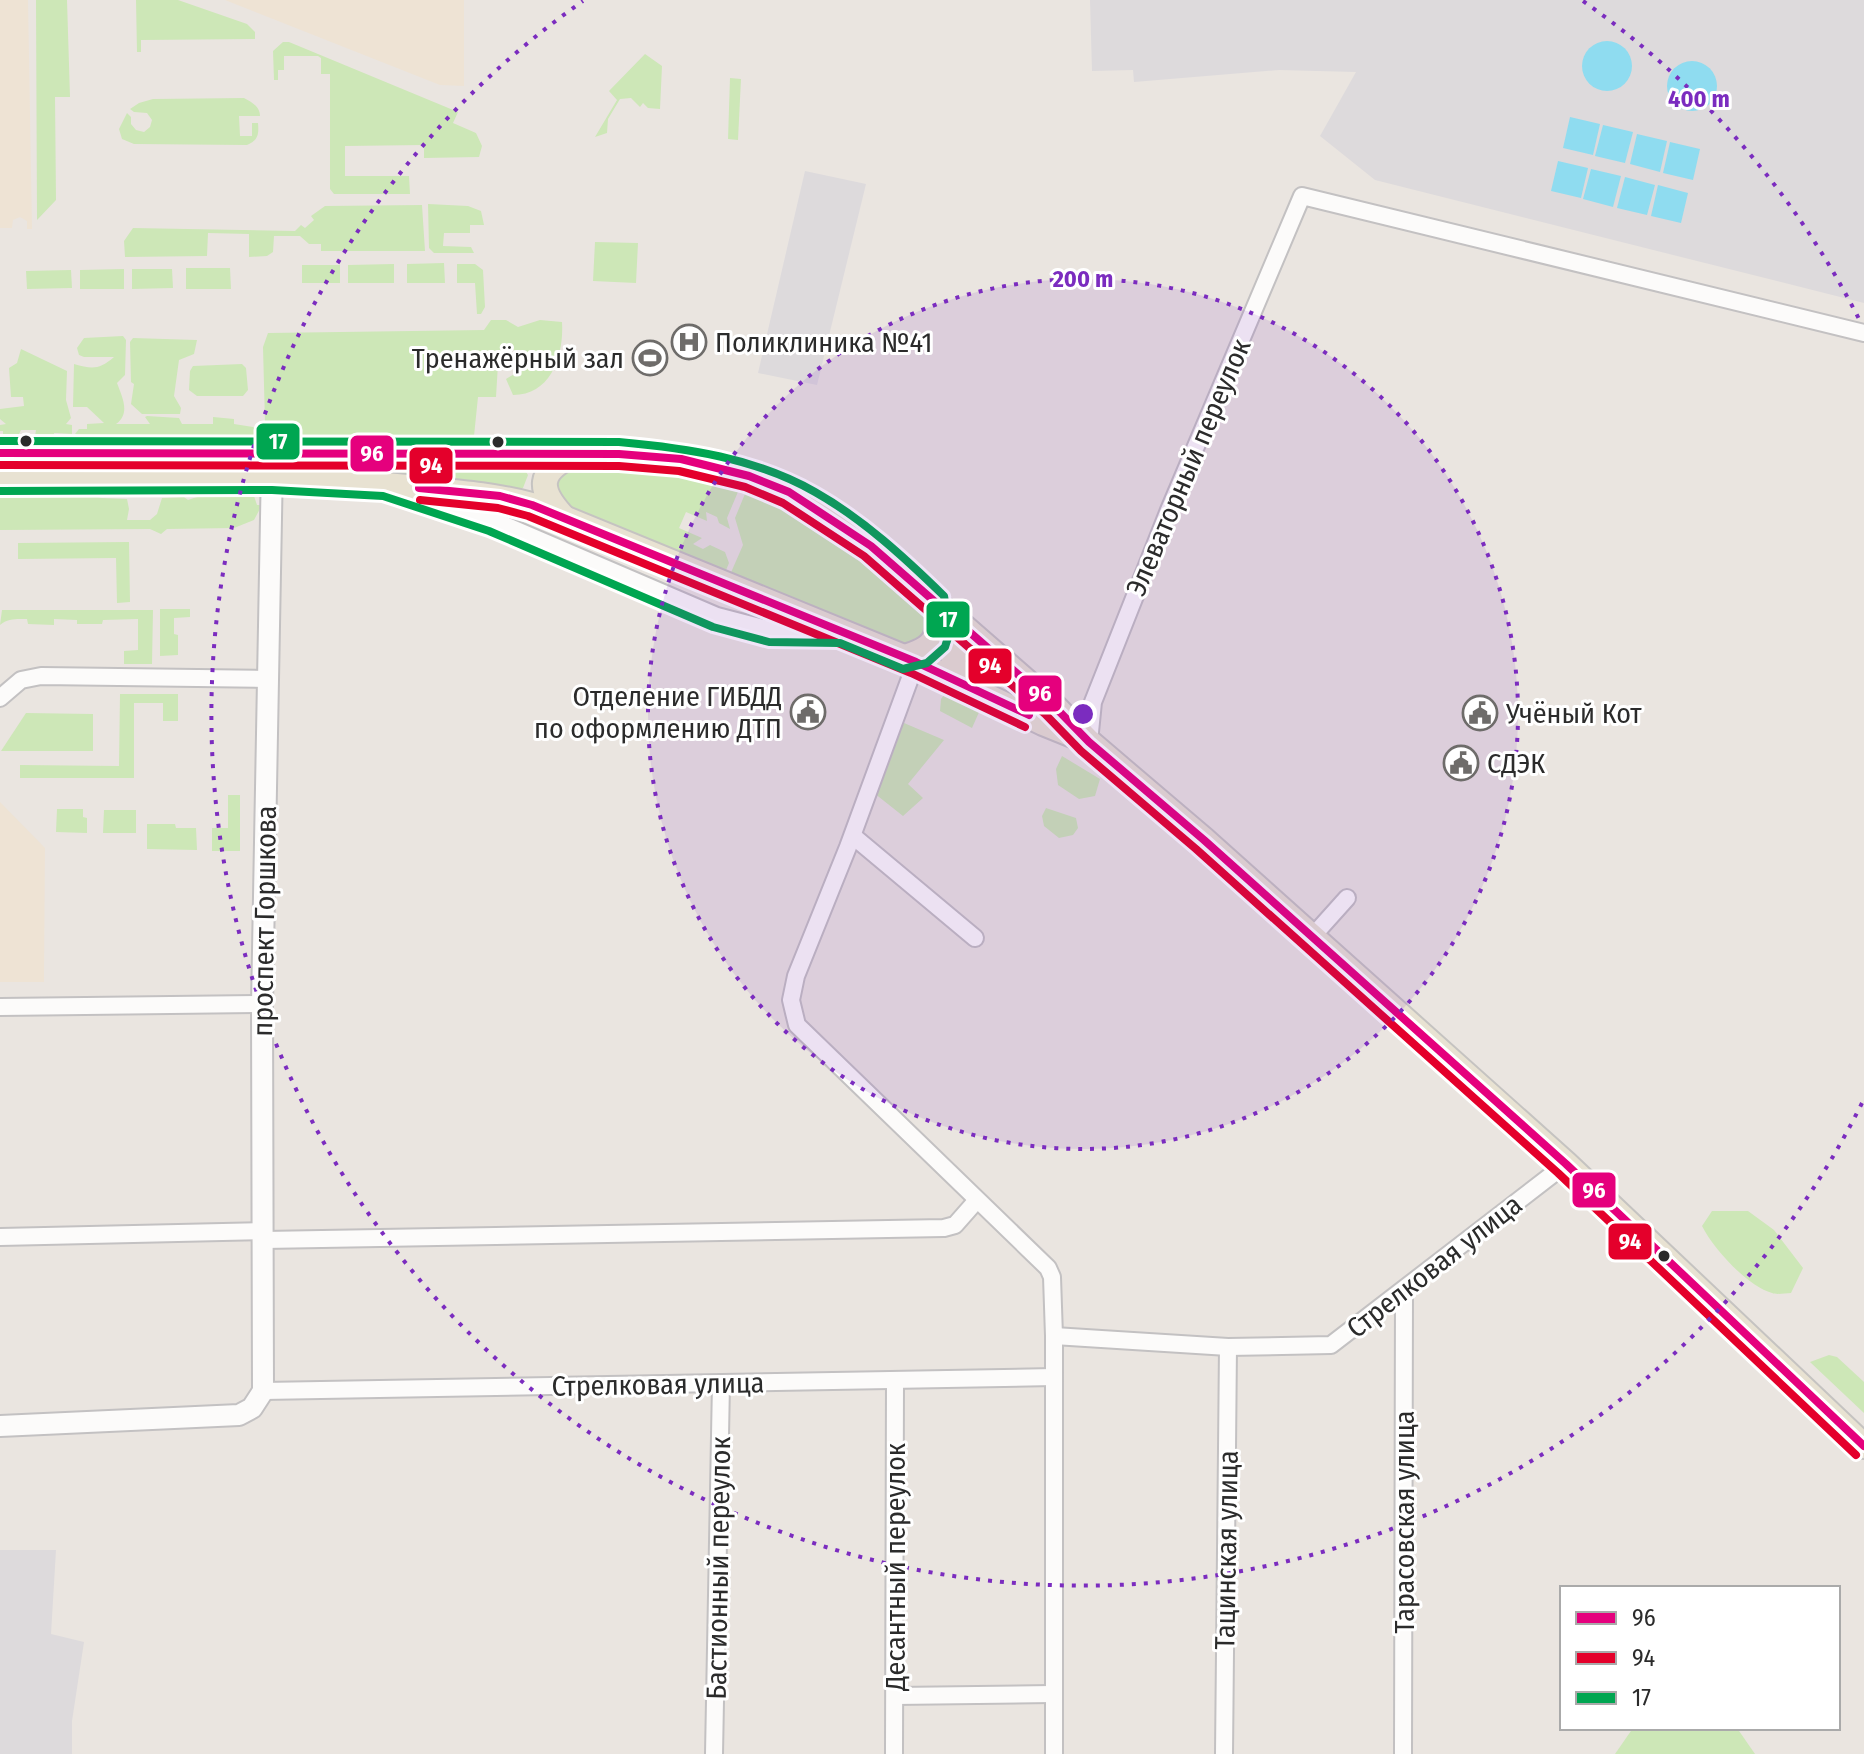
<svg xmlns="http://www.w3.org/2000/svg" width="1864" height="1754" font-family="'Fira Sans Condensed',sans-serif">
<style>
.industrial{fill:#dddadc}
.education{fill:#eee3d4}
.green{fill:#cde7b7}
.water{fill:#8fdcf0}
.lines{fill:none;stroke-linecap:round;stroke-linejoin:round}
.minor-casing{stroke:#c3c1c2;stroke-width:20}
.tertiary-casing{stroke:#c3c1c2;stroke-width:24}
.primary-casing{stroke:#c5c3c1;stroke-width:28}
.minor{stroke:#fcfbfa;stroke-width:16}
.tertiary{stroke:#fcfbfa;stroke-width:20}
.primary{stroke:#e8e2d2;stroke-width:24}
.bus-1-casing{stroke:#fff;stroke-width:14}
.bus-2-casing{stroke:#fff;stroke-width:14}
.bus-3-casing{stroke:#fff;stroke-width:14}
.bus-1{stroke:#e5007d;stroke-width:8}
.bus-2{stroke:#e4002b;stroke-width:8}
.bus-3{stroke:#00a651;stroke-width:8}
.ring{fill:none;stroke:#7b2cbf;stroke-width:4;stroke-dasharray:4 8}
.bus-dot{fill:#2b2b2b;stroke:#fff;stroke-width:3}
.labels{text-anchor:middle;stroke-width:6;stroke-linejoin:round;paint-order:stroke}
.poi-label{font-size:28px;fill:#2b2b2b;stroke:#fff;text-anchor:start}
.street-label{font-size:28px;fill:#2b2b2b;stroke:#fff}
.centre{fill:#7b2cbf;stroke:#fff;stroke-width:4}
.ring-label{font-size:24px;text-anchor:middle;font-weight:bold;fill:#7b2cbf;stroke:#fff;stroke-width:6;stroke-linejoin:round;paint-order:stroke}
.line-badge{stroke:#fff;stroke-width:3}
.badge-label{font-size:22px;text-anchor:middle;font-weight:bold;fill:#fff}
</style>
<rect width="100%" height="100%" fill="#eae5e0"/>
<g class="industrial">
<path d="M 1090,0 L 1864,0 L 1864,303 L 1375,180 L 1320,136 L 1356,72 L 1279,70 L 1134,82 L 1133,70 L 1092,71 Z"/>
<path d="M 805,171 L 866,184 L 817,385 L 758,373 Z"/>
<path d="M 0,1550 L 56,1550 L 51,1634 L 84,1642 L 72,1721 L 72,1754 L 0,1754 Z"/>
</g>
<g class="education">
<path d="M 0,0 L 28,0 L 32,229 L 27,229 L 27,221 L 20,217 L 13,220 L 12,228 L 0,228 Z"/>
<path d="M 225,0 L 464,0 L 464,86 L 440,85 Z"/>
<path d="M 0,802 L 45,848 L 44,982 L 0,982 Z"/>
</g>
<g class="green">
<path d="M 36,0 L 67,0 L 70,97 L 55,97 L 56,200 L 37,220 Z"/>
<path d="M 136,0 L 178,0 L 247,24 L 255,32 L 255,39 L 141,40 L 141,52 L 137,52 Z"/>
<path d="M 283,42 L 289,42 L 458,112 L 453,123 L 476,133 L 482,146 L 479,157 L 424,158 L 424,145 L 345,146 L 345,176 L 409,176 L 410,194 L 334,194 L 330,189 L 330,74 L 321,74 L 321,58 L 318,56 L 284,56 L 284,70 L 278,70 L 278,80 L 274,80 L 273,51 Z"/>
<path d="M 645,54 L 662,66 L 660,109 L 648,108 L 643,103 L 640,107 L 631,98 L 620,99 L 608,119 L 607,133 L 595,137 L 617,100 L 609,91 Z"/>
<path d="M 730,78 L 741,79 L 738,140 L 728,139 Z"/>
<path d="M 244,98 C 251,102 260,106 260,116 L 239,116 L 240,136 L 252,136 L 252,123 L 258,123 C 259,135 258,140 247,145 L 134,144 L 122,139 L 119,129 L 127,113 L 131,117 L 131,124 L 136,130 L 144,132 L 150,127 L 152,120 L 147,113 L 134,112 L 130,109 L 139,103 L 153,99 Z"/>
<path d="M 428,204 L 468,206 L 481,211 L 484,225 L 470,225 L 470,233 L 444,233 L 443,246 L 471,247 L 474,253 L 434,253 L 429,248 Z"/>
<path d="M 422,205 L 425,251 L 321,251 L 321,244 L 309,244 L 300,236 L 274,236 L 273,252 L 267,256 L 249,257 L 249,234 L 208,233 L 207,256 L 125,257 L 124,241 L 133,228 L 295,231 L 301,225 L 305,228 L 314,220 L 311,216 L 325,206 Z"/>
<path d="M 595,242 L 638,243 L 636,283 L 593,281 Z"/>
<path d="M 444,263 L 445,283 L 407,283 L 407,264 Z"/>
<path d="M 394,264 L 394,283 L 348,283 L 348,265 Z"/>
<path d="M 457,264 L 475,264 L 483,270 L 485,307 L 481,314 L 477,314 L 475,283 L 457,283 Z"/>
<rect x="302" y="265" width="38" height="18"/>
<path d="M 186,268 L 230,268 L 231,289 L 186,289 Z"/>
<path d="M 124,269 L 124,289 L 80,289 L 80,270 Z"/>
<path d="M 132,269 L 172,269 L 173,288 L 132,289 Z"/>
<path d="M 71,270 L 72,288 L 27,289 L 26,271 Z"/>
<path d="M 491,320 L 506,320 L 518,327 L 540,320 L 562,322 C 564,354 552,395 513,395 L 506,379 L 524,368 L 511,345 L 498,364 L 496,397 L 478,397 L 474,436 L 290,438 L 265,423 L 263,347 L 268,333 L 484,330 Z"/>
<path d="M 123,336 L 126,340 L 125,375 L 117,383 C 122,397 131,413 116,424 L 150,424 L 145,417 L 147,416 L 179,418 L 182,424 L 213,424 L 213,417 L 234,419 L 234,424 L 253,427 L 258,432 L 256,441 L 88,444 L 87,439 L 75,434 L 79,429 L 87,429 L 87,424 L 104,423 L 87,407 L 73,407 L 74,364 C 92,369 99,370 114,357 L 84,357 L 79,355 L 77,348 L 84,338 Z"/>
<path d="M 133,338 L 197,340 L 194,354 L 179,360 L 174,396 L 181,408 L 180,414 L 142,414 L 131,404 L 134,384 L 131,382 L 130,342 Z"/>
<path d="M 21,349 L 67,371 L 66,400 L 71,418 L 66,424 L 72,425 L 72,434 L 54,433 L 55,438 L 51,444 L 34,442 L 36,430 L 21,430 L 14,444 L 3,438 L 3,431 L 0,431 L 0,425 L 6,424 L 0,419 L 0,409 L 24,406 L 23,397 L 11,397 L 9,368 L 17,363 Z"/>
<path d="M 242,364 L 246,368 L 248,390 L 243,396 L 197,396 L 189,390 L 190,371 L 193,366 Z"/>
<path d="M 282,461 L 522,465 L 528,475 L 523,488 L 518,490 L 286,469 L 281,466 Z"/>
<path d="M 620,464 L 681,472 L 740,487 L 727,518 L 730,529 L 719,523 L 717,517 L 706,512 L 707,521 L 686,512 L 679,528 L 702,538 L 693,544 L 703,549 L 710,545 L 725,552 L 729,563 L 724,575 L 555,504 L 552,476 L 568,466 Z"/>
<path d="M 0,488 L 77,488 L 79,493 L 102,498 L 127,499 L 129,509 L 127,520 L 150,520 L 157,514 L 162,498 L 184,497 L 188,500 C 208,494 235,484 254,496 L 257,505 L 262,505 L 254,520 L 234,528 L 167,529 L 161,534 L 150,529 L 0,530 Z"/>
<path d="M 747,489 C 776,500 805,513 831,531 C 867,555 898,588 930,618 L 932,628 L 914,651 L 729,577 L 743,545 L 735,518 Z"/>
<path d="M 129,542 L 130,602 L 117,603 L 116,558 L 18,559 L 18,543 Z"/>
<path d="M 160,609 L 190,609 L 190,617 L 174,618 L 174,634 L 178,635 L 178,655 L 160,656 Z"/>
<path d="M 2,610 L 153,610 L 152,664 L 124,664 L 124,651 L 138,650 L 138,619 L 103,620 L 102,624 L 77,624 L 77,620 L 54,619 L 54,625 L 28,624 L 27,619 C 17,619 8,618 0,625 Z"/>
<path d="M 946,692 L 980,710 L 972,728 L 940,711 L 941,699 Z"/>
<path d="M 120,694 L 178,694 L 178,721 L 163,721 L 163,703 L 134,703 L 134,778 L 20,778 L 20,765 L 119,766 Z"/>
<path d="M 26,713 L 93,714 L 93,751 L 1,751 Z"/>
<path d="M 904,723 L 944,740 L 908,784 L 923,798 L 903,816 L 874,793 Z"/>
<path d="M 1062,756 L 1100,779 L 1095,796 L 1079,799 L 1058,785 L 1056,769 Z"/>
<path d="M 228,795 L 240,795 L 240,851 L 212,851 L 212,828 L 228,828 Z"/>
<path d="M 1046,808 L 1076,818 L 1078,828 L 1073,835 L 1059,838 L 1044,826 L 1042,816 Z"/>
<path d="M 57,809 L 83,809 L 83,817 L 87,818 L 87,833 L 56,832 Z"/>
<path d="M 104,810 L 136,810 L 136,833 L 103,833 Z"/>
<path d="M 147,824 L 175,824 L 176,828 L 196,828 L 197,850 L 147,849 Z"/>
<path d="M 1712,1211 L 1748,1211 L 1774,1230 L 1803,1268 L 1791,1293 C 1785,1293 1777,1295 1772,1293 C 1747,1286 1713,1248 1702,1226 Z"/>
<path d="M 1829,1355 L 1837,1357 L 1864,1382 L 1864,1413 L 1810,1362 Z"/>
<path d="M 1633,1728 L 1737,1728 L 1755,1754 L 1615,1754 Z"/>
</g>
<g class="water">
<circle cx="1607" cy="66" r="25"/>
<circle cx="1692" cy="86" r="25"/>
<path d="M 1570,117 L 1600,124 L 1593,155 L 1563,148 Z"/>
<path d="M 1603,125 L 1633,132 L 1625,163 L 1595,156 Z"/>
<path d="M 1637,134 L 1667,141 L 1660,172 L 1630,164 Z"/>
<path d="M 1670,142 L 1700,149 L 1693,180 L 1663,173 Z"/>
<path d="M 1558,161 L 1588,168 L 1581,198 L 1551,191 Z"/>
<path d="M 1591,169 L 1621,176 L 1613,207 L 1583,199 Z"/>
<path d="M 1625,177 L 1655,185 L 1647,215 L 1617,208 Z"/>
<path d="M 1658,185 L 1688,193 L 1681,223 L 1651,216 Z"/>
</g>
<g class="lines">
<g class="minor-casing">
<g id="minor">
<path d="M 420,496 L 493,520 L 717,616 L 771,630 L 828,631"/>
<path d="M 916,662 L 848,847 L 796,976 L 791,1000 L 797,1025 L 1048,1268 L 1052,1277 L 1054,1336 L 1054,1754"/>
<path d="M 0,698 L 21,680 L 41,676 L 267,679"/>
<path d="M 1089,742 L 1093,702 L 1169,510 L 1302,196 L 1864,333"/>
<path d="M 853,836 L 975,938"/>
<path d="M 1312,937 L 1347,898"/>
<path d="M 0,1007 L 262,1004"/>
<path d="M 0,1237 L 264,1231"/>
<path d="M 264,1240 L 944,1228 L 955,1225 L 977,1200"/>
<path d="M 1054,1336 L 1228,1347 L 1331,1345 L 1566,1164"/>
<path d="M 263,1391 L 1054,1377"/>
<path d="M 895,1696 L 1052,1694"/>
<path d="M 714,1754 L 721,1383"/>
<path d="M 894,1754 L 895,1380"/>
<path d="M 1224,1754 L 1228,1347"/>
<path d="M 1403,1754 L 1404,1290"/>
</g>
</g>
<g class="tertiary-casing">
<path id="tertiary" d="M 0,1426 L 239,1415 L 252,1408 L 263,1391 L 262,1004 L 272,464"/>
</g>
<g class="primary-casing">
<g id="primary">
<path d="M 0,453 L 619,454 L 681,459 L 749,476 L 789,492 L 871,546 L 1053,705 L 1089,742 L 1204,840 L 1566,1164 L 1864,1446"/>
<path d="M 0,479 C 139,479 279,473 417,488 C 456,492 494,495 532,505 L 916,662 L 1043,723 L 1080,738"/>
<path d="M 564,518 C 537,489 537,472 574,454"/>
<path d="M 904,657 C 938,648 941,635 935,603"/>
<path d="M 964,683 L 953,664 L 955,651 C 965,642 977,648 989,651"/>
</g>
</g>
<use href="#minor" class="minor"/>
<use href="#tertiary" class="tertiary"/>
<use href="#primary" class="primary"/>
<g class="bus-1-casing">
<g id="bus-1">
<path d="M 0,453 L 619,454 L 681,459 L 749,476 L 789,492 L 871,546 L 1053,705 L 1089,742 L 1204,840 L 1566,1164 L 1864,1446"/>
<path d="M 419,488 L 500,496 L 532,505 L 916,662 L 1029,715"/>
</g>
</g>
<g class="bus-2-casing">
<g id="bus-2">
<path d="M 0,465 L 619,466 L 679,471 L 745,487 L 783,503 L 864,556 L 1045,714 L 1081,751 L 1196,849 L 1558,1173 L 1856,1455"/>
<path d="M 420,500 L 498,508 L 528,516 L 911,673 L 1025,727"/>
</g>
</g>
<g class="bus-3-casing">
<path id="bus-3" d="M 0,441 L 619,442 C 686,448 756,458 815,492 C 863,519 905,558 944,596 L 950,631 L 945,647 L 927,663 L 903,669 L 840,643 L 769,642 L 713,627 L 489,531 L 383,496 L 272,490 L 0,491"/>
</g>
<use href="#bus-1" class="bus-1"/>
<use href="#bus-2" class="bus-2"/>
<use href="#bus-3" class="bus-3"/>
</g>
<circle cx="1083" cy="714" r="435" fill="#7b2cbf" fill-opacity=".12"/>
<g class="ring">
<circle cx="1083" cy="714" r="435"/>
<path d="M1862 1103A871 871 0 1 1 583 1M1583 1A871 871 0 0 1 1862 325"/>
</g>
<defs>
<g id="hospital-ring" transform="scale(1.8)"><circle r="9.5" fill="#fff" stroke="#6e6c6a" stroke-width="1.5"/><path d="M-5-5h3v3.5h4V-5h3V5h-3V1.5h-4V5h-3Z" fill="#6e6c6a"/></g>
<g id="stadium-ring" transform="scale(1.8)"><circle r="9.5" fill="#fff" stroke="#6e6c6a" stroke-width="1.5"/><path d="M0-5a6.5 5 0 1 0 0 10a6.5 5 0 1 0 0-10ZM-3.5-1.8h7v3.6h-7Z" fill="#6e6c6a"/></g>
<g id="civic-ring" transform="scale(1.8)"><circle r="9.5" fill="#fff" stroke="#6e6c6a" stroke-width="1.5"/><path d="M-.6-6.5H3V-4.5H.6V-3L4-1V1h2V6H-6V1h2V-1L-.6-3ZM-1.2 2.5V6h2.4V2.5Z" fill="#6e6c6a"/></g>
</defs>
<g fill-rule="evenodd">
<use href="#hospital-ring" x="689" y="342"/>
<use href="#stadium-ring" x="650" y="358"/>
<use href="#civic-ring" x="808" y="712"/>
<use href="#civic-ring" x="1480" y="713"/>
<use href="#civic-ring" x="1461" y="763"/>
</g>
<g class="bus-dot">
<circle cx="26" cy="441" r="7"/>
<circle cx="498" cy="442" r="7"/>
<circle cx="1664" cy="1256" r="7"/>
</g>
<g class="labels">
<g class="poi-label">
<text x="715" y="352">Поликлиника №41</text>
<text x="624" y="368" text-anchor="end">Тренажёрный зал</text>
<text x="782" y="706" text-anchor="end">Отделение ГИБДД<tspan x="782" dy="32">по оформлению ДТП</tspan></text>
<text x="1506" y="723">Учёный Кот</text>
<text x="1487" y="773">СДЭК</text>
</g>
<g class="street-label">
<text transform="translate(1188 467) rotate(-67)" y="10">Элеваторный переулок</text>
<text transform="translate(264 921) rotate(-89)" y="10">проспект Горшкова</text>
<text transform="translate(1434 1266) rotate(-38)" y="10">Стрелковая улица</text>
<text transform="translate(658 1384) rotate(-1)" y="10">Стрелковая улица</text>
<text transform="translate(1404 1522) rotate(-90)" y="10">Тарасовская улица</text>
<text transform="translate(1226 1550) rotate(-89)" y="10">Тацинская улица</text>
<text transform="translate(895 1567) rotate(-90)" y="10">Десантный переулок</text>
<text transform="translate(718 1568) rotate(-89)" y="10">Бастионный переулок</text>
</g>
</g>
<circle cx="1083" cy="714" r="12" class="centre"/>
<g class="ring-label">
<text x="1699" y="107">400 m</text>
<text x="1083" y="287">200 m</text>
</g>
<g class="line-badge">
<rect x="255" y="422" width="46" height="39" rx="8" fill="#00a651"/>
<rect x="349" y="434" width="46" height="39" rx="8" fill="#e5007d"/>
<rect x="408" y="446" width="46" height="39" rx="8" fill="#e4002b"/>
<rect x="925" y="600" width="46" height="39" rx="8" fill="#00a651"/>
<rect x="967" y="647" width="46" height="38" rx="8" fill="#e4002b"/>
<rect x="1017" y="674" width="46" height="39" rx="8" fill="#e5007d"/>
<rect x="1571" y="1171" width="46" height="38" rx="8" fill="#e5007d"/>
<rect x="1607" y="1222" width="46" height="39" rx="8" fill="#e4002b"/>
</g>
<g class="badge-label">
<text x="278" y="449">17</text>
<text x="372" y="461">96</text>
<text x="431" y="473">94</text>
<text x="948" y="627">17</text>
<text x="990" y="673">94</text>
<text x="1040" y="701">96</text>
<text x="1594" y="1198">96</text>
<text x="1630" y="1249">94</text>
</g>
<rect x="1560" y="1586" width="280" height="144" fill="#ffffff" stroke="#aaaaaa" stroke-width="2"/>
<rect x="1576" y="1612" width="40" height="12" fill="#e5007d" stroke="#aaaaaa" stroke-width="2"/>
<text x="1632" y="1626" font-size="24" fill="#2b2b2b">96</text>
<rect x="1576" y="1652" width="40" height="12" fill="#e4002b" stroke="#aaaaaa" stroke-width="2"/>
<text x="1632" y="1666" font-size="24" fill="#2b2b2b">94</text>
<rect x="1576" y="1692" width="40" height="12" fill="#00a651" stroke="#aaaaaa" stroke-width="2"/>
<text x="1632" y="1706" font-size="24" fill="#2b2b2b">17</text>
</svg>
